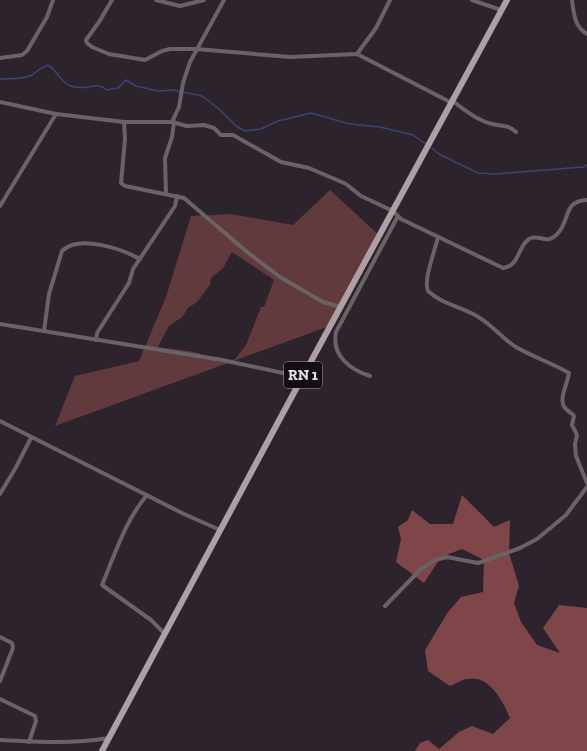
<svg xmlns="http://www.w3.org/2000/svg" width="587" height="751" font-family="'Zilla Slab',serif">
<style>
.green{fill:#603a3c;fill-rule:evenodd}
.forest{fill:#7f4649}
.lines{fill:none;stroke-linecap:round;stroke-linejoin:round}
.stream{stroke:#3d4473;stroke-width:1.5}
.minor{stroke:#6a6366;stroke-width:4}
.primary{stroke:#ad9fa4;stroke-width:6}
.labels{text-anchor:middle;stroke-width:3.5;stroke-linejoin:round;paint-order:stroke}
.shield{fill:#120e12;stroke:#a6a1a6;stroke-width:1}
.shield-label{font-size:15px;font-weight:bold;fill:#e6e0e6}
</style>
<rect width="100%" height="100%" fill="#2d232d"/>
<path class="green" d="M 330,190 L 381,237 L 335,324 L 55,426 L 75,376 L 139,361 L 166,297 L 191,216 L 231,214 L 293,225 ZM 232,252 L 274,280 L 264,307 L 261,307 L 246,345 L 235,359 L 226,362 L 195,352 L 158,347 L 169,326 L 182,317 L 188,308 L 197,302 L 210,285 L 211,278 L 223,268 Z"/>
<path class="forest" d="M 462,495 L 494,527 L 510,520 L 509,553 L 519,586 L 514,603 L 521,622 L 537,645 L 560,653 L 543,628 L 559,605 L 587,608 L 587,751 L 415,751 L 420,743 L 428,740 L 439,749 L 459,732 L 472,726 L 493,734 L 510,718 C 503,701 489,674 467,679 C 461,680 455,684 450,686 L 428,671 L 425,650 L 448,612 L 461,597 L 483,592 L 484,560 L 462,549 L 441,557 L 424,583 L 396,562 L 401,539 L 398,527 L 408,520 L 412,510 L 430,524 L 453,524 Z"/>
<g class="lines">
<g class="stream">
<path d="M 0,79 C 10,78 23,80 32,75 C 38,71 41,67 48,65 C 57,70 61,83 71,86 C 87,92 96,80 107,90 L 118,88 L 126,80 L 136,86 L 158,91 L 173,90 L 202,96 L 219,109 L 236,126 L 245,131 L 261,129 L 278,121 L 311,113 L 350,124 L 380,127 L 413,135 L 426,144"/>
<path d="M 432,148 L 439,154 L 478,173 L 495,174 L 583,167 L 587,165"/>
</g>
<g class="minor">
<path d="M 112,0 L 99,22 L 86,40 L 87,43 L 92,47 L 109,54 L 145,60 L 162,51 L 170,49 L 196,49 L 290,57 L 357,54 L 452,103"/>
<path d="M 156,0 L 180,6 L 204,0"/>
<path d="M 472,0 L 501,10"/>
<path d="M 572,0 C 574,14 574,26 587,34"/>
<path d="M 357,54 L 376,28 L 390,0"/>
<path d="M 0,58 L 22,55 L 27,51 L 47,17 L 53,0"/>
<path d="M 453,101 C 464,110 478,121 492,124 C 501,126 509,125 516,132"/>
<path d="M 0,102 L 56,114 L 124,122 L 172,122 L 187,126 L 204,125 L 214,128 L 221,135 L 233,135 L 281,162 L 309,168 L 337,180 L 346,184 L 361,196 L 393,211 L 401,219 L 503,268 C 520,266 517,247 529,239 C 539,233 547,247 559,232 C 570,218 564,201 587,200"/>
<path d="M 124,122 L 125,139 L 121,183 L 125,186 L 184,198 L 247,252 L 280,277 L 323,302 L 341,307"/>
<path d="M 172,122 L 179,107 L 183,83 L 190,62 L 224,0"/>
<path d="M 166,194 L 165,158 L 172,137 L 174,122"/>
<path d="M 0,206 L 56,114"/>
<path d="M 438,237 C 435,251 423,280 428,291 C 442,304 459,306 475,315 C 491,323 501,338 516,347 C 533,357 552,363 569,373 C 568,383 557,401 566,409 C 569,412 572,413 574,416 L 572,425 L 577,435 L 575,444 L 576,456 L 587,483"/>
<path d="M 0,324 L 222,360 L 302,377"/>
<path d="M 44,331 L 49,294 L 62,251 C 79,234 122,249 140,259"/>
<path d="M 96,340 L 97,333 L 129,283 L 133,269 L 175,206 L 177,196"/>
<path d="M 370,376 C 351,370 331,356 336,332 L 398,216"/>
<path d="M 0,421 L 184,514 L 220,530"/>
<path d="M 0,494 L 15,469 L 31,438"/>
<path d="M 147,495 C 125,521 115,554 102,585 L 151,620 L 165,634"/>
<path d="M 385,606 L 421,569 L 435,560 L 447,557 L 478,563 L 520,548 L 537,539 L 566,515 L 587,487"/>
<path d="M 0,637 L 12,643 L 13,648 L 0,681"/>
<path d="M 0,699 L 35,716 L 36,721 L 29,742"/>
<path d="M 0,740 C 37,742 73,744 109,738"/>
</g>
<path class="primary" d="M 102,751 L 283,413 L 507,0"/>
</g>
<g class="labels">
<rect class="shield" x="284" y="362" width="38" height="26" rx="3"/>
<g class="shield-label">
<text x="303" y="380">RN 1</text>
</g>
</g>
</svg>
